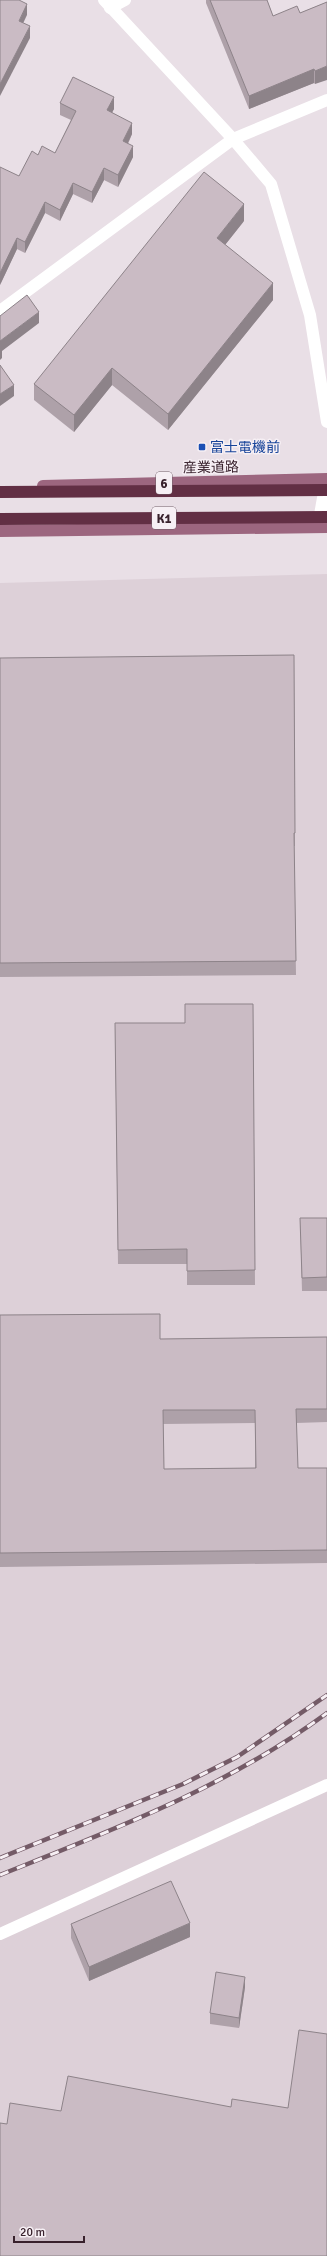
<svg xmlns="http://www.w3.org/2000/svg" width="327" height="2256" font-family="Signika,'Noto Sans JP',sans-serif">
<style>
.built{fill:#ddd0d8}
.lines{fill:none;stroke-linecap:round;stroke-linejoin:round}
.minor{stroke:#fff;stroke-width:12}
.major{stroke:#9c667f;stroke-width:12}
.highway{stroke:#622f44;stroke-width:12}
.rail-casing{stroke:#745b67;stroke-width:4.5}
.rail{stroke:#f6eff4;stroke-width:3;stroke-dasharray:9;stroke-linecap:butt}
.wall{fill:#aea1a9;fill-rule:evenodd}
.shaded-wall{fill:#8d8389}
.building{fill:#cabbc4;stroke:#8d8389;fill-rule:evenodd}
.transit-dot{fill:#1a4fb4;stroke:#f6eff4;stroke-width:1.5}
.labels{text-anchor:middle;stroke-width:3;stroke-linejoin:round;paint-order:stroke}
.shield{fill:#f6eff4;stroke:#715f68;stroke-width:1}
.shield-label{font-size:13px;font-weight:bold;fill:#38212c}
.transit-label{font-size:14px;fill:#164399;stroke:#f6eff4;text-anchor:start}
.street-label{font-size:14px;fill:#38212c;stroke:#f6eff4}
</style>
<rect width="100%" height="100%" fill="#e9dfe6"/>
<path class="built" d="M 327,574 L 327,2256 L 0,2256 L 0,583 Z"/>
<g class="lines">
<g class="minor">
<path d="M 104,0 L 233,139 L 271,184 L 310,315 L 327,422"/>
<path d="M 110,8 L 125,0"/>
<path d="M 0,311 L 233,139 L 327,100"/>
<path d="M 318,526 L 326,481"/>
<path d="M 0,1934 L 327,1785"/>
</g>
<g class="major">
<path d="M 43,486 L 327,479"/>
<path d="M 0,531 L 327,527"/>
</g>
<g class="highway">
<path d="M 0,492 L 327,490"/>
<path d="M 0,519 L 327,517"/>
</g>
<g class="rail-casing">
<g id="rail">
<path d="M 0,1858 L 183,1784 L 237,1757 L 327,1695"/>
<path d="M 0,1875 C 115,1829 227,1787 327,1713"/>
</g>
</g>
<use href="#rail" class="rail"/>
</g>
<g class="wall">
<path d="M 206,0 L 267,0 L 273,16 L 300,13 L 327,2 L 315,84 L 314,83 L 249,109 L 206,3 Z"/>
<path d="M 60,103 L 114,109 L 112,112 L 132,134 L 128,144 L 133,157 L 118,187 L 104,180 L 92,203 L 73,194 L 60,221 L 45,213 L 25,253 L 17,249 L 0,285 L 19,176 L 38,155 L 55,153 L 71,120 L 60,115 Z"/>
<path d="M 244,221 L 225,245 L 273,300 L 168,430 L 112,385 L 74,432 L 34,400 L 34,384 Z"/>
<path d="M 294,655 L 295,846 L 294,846 L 296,975 L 0,977 L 0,658 Z"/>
<path d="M 253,1004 L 255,1285 L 187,1285 L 187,1264 L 118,1264 L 115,1023 L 185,1023 Z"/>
<path d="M 300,1218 L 327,1218 L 327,1291 L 302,1291 Z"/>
<path d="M 0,1315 L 160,1339 L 327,1337 L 327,1422 L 296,1423 L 298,1468 L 327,1468 L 327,1563 L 0,1567 ZM 255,1423 L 255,1468 L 164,1469 L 163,1424 Z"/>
<path d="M 71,1924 L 190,1937 L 89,1981 L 71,1938 Z"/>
<path d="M 245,1987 L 239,2028 L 210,2024 L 210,2013 Z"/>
</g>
<g class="shaded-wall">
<path d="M 27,4 L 27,15 L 19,32 L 19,21 Z"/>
<path d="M 30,26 L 30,38 L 0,96 L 0,84 Z"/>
<path d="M 327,66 L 327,80 L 315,84 L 315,71 Z"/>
<path d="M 314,69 L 314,83 L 249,109 L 249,96 Z"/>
<path d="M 114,97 L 114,109 L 107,122 L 107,110 Z"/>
<path d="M 132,123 L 132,134 L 123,153 L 123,141 Z"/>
<path d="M 133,146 L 133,157 L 118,187 L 118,175 Z"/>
<path d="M 104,168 L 104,180 L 92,203 L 92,192 Z"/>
<path d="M 73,183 L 73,194 L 60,221 L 60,210 Z"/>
<path d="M 45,202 L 45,213 L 25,253 L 25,242 Z"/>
<path d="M 244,204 L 244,221 L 217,255 L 217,238 Z"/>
<path d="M 17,238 L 17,249 L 0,285 L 0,273 Z"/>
<path d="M 273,283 L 273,300 L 168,430 L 168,414 Z"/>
<path d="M 39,312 L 39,323 L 2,351 L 2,358 L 0,360 L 0,341 Z"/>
<path d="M 112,368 L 112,385 L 74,432 L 74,415 Z"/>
<path d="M 14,385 L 14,396 L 0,406 L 0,394 Z"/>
<path d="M 190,1923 L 190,1937 L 89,1981 L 89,1967 Z"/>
<path d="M 245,1977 L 245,1987 L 239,2028 L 239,2018 Z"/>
</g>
<g class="building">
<path d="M 0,0 L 19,0 L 27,4 L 19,21 L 30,26 L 0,84 Z"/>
<path d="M 210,0 L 267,0 L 273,16 L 297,6 L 300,13 L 327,2 L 327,66 L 315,71 L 314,69 L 249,96 Z"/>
<path d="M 73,77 L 114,97 L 107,110 L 132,123 L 123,141 L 133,146 L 118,175 L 104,168 L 92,192 L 73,183 L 60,210 L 45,202 L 25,242 L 17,238 L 0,273 L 0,167 L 19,176 L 32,151 L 38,155 L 42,146 L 55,153 L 76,111 L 60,103 Z"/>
<path d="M 204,172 L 244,204 L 217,238 L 273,283 L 168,414 L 112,368 L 74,415 L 34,384 Z"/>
<path d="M 27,295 L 39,312 L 0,341 L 0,316 Z"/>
<path d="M 0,365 L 14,385 L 0,394 Z"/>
<path d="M 294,655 L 295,833 L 294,833 L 296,961 L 0,963 L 0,658 Z"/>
<path d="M 185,1004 L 253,1004 L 255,1270 L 187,1271 L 187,1249 L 118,1250 L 115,1023 L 185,1023 Z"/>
<path d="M 300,1218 L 327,1218 L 327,1277 L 302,1278 Z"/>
<path d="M 160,1314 L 160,1339 L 327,1337 L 327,1409 L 296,1409 L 298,1468 L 327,1468 L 327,1550 L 0,1553 L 0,1315 ZM 163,1410 L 255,1410 L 256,1468 L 164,1469 Z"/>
<path d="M 171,1881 L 190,1923 L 89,1967 L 71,1924 Z"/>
<path d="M 216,1972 L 245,1977 L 239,2018 L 210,2013 Z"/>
<path d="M 299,2030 L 327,2034 L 327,2256 L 0,2256 L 0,2123 L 7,2124 L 10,2103 L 61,2111 L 68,2076 L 231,2107 L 232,2099 L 288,2108 Z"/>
</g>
<rect class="transit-dot" x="198" y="443" width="8" height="8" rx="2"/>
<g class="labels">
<g class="shield">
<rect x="156" y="472" width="16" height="22" rx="3"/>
<rect x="152" y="507" width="24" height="22" rx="3"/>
</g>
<g class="shield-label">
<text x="164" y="488">6</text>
<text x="164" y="523">K1</text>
</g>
<g class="transit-label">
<text x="210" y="452">富士電機前</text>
</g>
<g class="street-label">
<text transform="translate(211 467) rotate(-1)" y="5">産業道路</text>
</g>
</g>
<path d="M14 2236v6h70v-6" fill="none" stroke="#38212c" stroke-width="2"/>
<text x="20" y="2236" font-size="12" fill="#38212c" stroke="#f6eff4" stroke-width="3" paint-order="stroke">20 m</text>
</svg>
